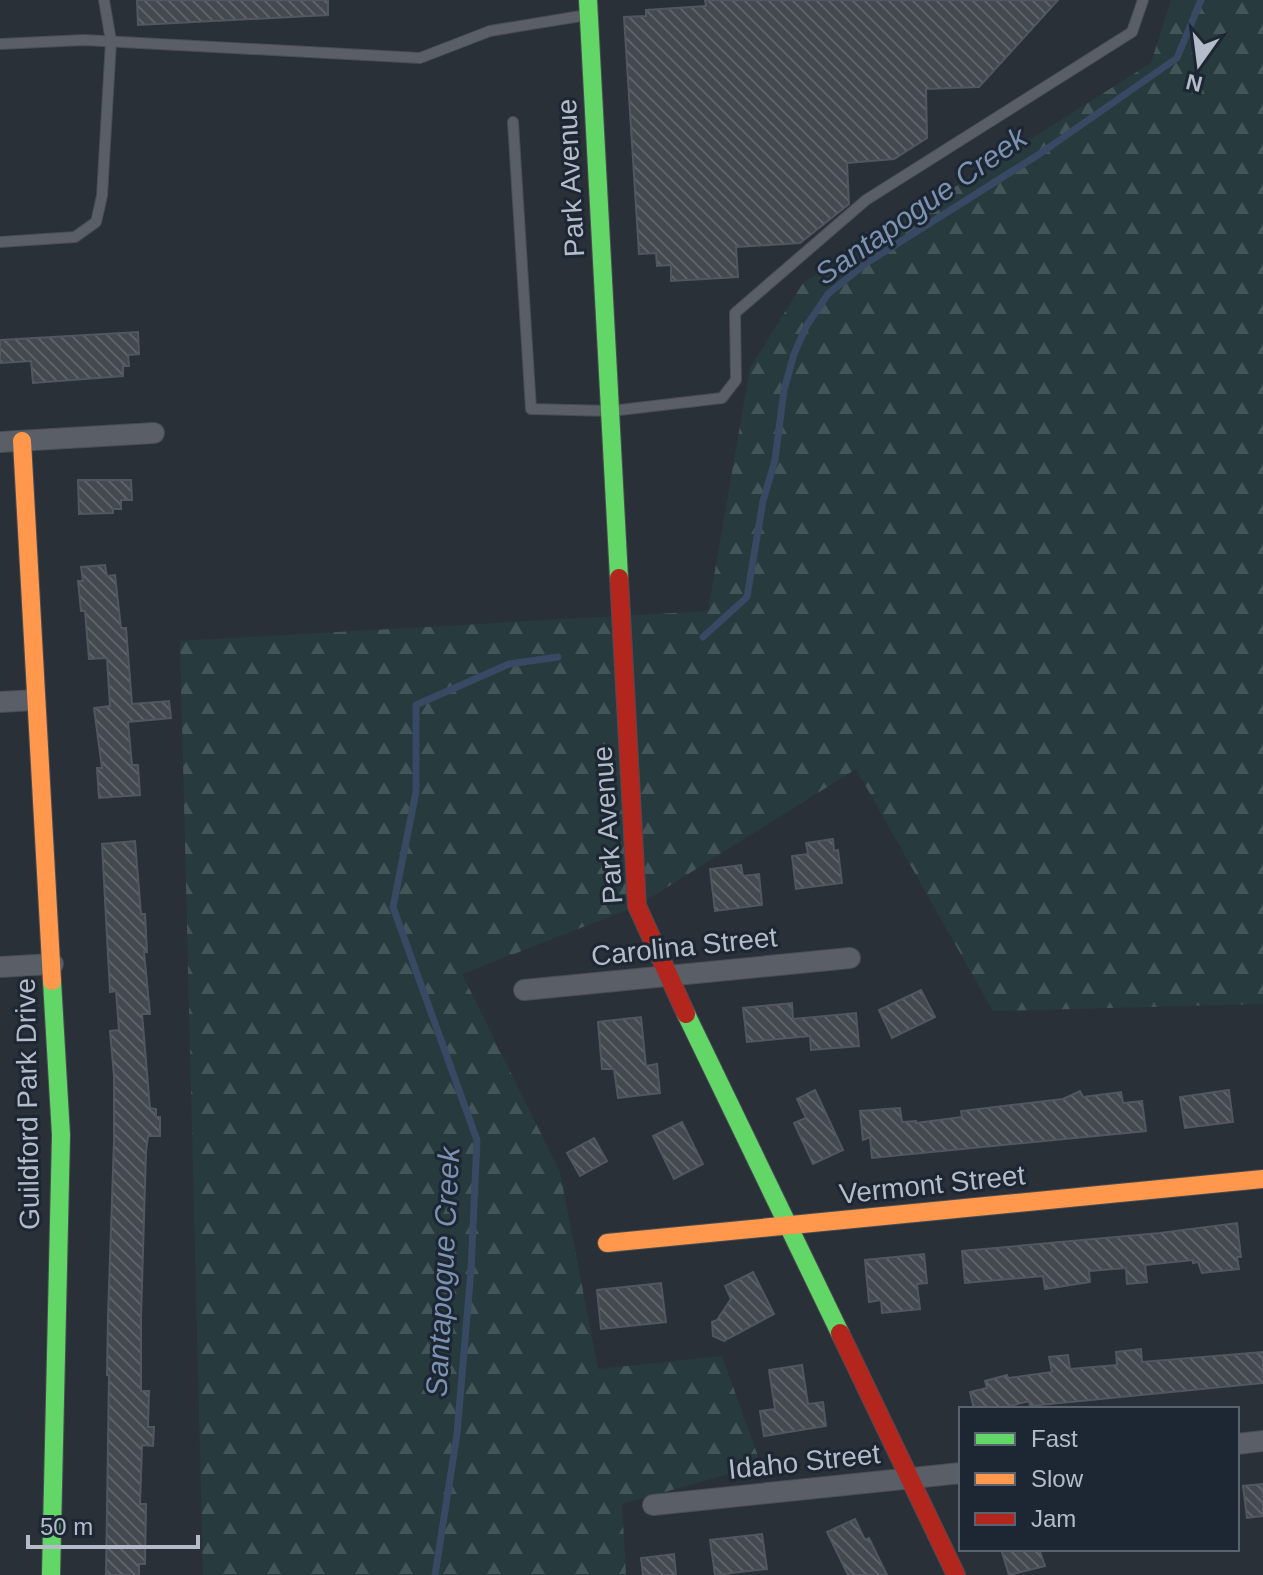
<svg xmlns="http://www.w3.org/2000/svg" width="1263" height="1575" font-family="Helvetica,sans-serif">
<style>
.forest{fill:url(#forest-firs)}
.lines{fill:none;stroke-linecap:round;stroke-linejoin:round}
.stream{stroke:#384963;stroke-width:7}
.building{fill:url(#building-back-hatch);stroke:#52575f;stroke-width:2}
.lane-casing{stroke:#484c53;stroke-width:12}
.street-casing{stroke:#484c53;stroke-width:22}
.fast-casing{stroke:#484c53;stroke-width:20}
.slow-casing{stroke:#484c53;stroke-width:20}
.jam-casing{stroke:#484c53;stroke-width:20}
.lane{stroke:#5a5e66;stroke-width:10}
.street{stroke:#5a5e66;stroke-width:20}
.fast{stroke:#63d668;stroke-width:18}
.slow{stroke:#ff974d;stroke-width:18}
.jam{stroke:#b3261e;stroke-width:18}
.labels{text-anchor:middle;stroke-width:6;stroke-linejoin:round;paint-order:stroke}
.street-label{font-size:28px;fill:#b4bcc9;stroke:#1d2633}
.water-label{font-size:30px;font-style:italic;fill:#7c92b1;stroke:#1d2633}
</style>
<defs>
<pattern id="forest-firs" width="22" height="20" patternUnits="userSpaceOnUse" patternTransform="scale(2)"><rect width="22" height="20" fill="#273a3e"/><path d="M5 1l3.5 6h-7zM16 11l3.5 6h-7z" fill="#445559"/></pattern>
<pattern id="building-back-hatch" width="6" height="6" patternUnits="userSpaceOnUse" patternTransform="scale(2)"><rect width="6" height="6" fill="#444950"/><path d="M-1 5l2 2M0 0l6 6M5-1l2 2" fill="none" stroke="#5d6168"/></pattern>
</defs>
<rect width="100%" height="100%" fill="#2a3038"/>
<path class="forest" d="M 1171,0 L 1263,0 L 1263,1004 L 993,1011 L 856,769 L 637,906 L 462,974 L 560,1172 L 598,1369 L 722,1356 L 761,1465 L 622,1504 L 626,1575 L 203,1575 L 180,641 L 708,611 L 750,368 L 803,283 L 1151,63 Z"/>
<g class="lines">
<g class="stream">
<path d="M 703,637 L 747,597 L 763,501 L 775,460 L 784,390 L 794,354 L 807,325 L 828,294 L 865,264 L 1041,153 L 1177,58 L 1201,0"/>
<path d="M 435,1575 L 457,1434 L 471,1270 L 477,1140 L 393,907 L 416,792 L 416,705 L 509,664 L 558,657"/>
</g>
</g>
<g class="building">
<path d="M 137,0 L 328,0 L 328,15 L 138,25 Z"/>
<path d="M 705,0 L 1058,0 L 979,87 L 926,89 L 927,138 L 894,159 L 847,163 L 849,204 L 800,243 L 736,247 L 738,277 L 671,281 L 671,265 L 657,266 L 656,253 L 639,254 L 624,17 L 646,16 L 646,10 L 706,6 Z"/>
<path d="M 138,332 L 139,354 L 128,355 L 129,366 L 123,366 L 123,376 L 33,383 L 31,361 L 0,363 L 0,340 Z"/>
<path d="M 78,480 L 131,480 L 132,500 L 121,500 L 121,509 L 113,509 L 113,513 L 79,514 Z"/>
<path d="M 105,565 L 107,576 L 115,575 L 121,628 L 126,628 L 132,704 L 169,701 L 171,718 L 128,722 L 132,765 L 138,765 L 140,795 L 99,798 L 97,768 L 102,768 L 94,708 L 110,706 L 107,658 L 89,659 L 85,611 L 81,611 L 78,581 L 83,581 L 81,567 Z"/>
<path d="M 833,839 L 834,851 L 838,850 L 842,883 L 796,889 L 792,856 L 808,854 L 806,843 Z"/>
<path d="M 135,841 L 141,914 L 145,914 L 147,952 L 144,952 L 150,1014 L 142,1014 L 150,1108 L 156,1109 L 156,1117 L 160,1117 L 160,1136 L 148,1136 L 146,1152 L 141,1317 L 141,1391 L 149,1391 L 148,1427 L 154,1427 L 153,1446 L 142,1445 L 140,1504 L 146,1504 L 145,1564 L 139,1564 L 139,1575 L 106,1575 L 109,1375 L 107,1375 L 108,1316 L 114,1141 L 114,1076 L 110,1031 L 119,1030 L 116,991 L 110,992 L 102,844 Z"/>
<path d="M 741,865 L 743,876 L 759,874 L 762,905 L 715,911 L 710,869 Z"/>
<path d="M 921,990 L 935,1017 L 892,1038 L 879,1010 Z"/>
<path d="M 792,1003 L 793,1019 L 856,1013 L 859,1046 L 811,1050 L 810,1036 L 747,1042 L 743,1008 Z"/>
<path d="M 641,1017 L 646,1066 L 657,1064 L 660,1093 L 618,1098 L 614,1069 L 602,1069 L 598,1022 Z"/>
<path d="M 815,1090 L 843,1150 L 813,1164 L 794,1123 L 806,1118 L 797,1099 Z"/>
<path d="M 1229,1090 L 1233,1122 L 1185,1128 L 1180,1097 Z"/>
<path d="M 1080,1091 L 1083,1097 L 1121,1092 L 1123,1103 L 1142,1101 L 1146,1131 L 872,1158 L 870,1137 L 863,1140 L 860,1111 L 900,1108 L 902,1122 L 916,1121 L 916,1123 L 962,1117 L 961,1111 L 1063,1099 Z"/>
<path d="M 682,1122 L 703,1164 L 674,1179 L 653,1136 Z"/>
<path d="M 594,1138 L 607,1161 L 580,1176 L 567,1153 Z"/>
<path d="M 1237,1223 L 1241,1257 L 1237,1257 L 1239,1269 L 1202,1273 L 1198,1262 L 1193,1263 L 1193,1260 L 1145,1265 L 1147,1282 L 1127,1284 L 1126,1268 L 1089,1271 L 1090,1282 L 1045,1289 L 1043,1276 L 965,1283 L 962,1251 L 1160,1233 Z"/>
<path d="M 924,1254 L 927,1283 L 917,1284 L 920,1309 L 882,1313 L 881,1300 L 869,1302 L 865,1260 Z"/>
<path d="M 753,1272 L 774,1314 L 724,1341 L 713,1336 L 712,1322 L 717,1320 L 731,1299 L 725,1286 Z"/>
<path d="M 661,1283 L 666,1322 L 601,1329 L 597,1290 Z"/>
<path d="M 1141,1349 L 1142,1362 L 1263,1352 L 1263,1383 L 1030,1406 L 1029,1401 L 999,1409 L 974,1409 L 970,1392 L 987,1388 L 985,1381 L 1007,1375 L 1008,1378 L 1052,1372 L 1049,1357 L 1068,1355 L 1070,1369 L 1117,1365 L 1116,1352 Z"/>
<path d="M 802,1365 L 808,1404 L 823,1402 L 826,1426 L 764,1436 L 760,1411 L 775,1409 L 769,1370 Z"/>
<path d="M 1263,1484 L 1263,1516 L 1247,1518 L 1243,1486 Z"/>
<path d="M 855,1519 L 865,1540 L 869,1538 L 887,1575 L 848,1575 L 827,1532 Z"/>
<path d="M 762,1534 L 767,1569 L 715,1575 L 710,1540 Z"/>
<path d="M 1001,1549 L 1039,1549 L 1045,1566 L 1009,1575 Z"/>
<path d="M 674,1554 L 676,1575 L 643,1575 L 641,1558 Z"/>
</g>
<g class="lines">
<g class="lane-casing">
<g id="lane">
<path d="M 0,44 L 84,40 L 420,58 L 490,31 L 587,15"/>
<path d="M 513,122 L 531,409 L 611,411 L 722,398 L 736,380 L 735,313 L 866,200 L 1132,32 L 1143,0"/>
<path d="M 0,242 L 75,237 L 96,222 L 102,196 L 111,41 L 104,0"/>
</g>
</g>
<g class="street-casing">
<g id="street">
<path d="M 0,442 L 154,433"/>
<path d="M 0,702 L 35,700"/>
<path d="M 0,967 L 53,964"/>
<path d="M 524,990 L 850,958"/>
<path d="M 1237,1444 L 1263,1441"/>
<path d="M 653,1505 L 961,1473"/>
</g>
</g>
<g class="fast-casing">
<g id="fast">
<path d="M 588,0 L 619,578"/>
<path d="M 686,1014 L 840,1333"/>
<path d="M 51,1575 L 61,1135 L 52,981"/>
</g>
</g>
<g class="slow-casing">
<g id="slow">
<path d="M 22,441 L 52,981"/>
<path d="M 607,1243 L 1263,1179"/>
</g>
</g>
<g class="jam-casing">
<g id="jam">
<path d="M 619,578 L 637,906 L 686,1014"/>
<path d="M 840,1333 L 956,1575"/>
</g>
</g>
<use href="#lane" class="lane"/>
<use href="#street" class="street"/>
<use href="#fast" class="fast"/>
<use href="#slow" class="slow"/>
<use href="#jam" class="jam"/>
</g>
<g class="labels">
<g class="street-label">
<text transform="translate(570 178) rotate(-93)" y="10">Park Avenue</text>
<text transform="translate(607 825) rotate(-94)" y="10">Park Avenue</text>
<text transform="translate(684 946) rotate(-6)" y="10">Carolina Street</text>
<text transform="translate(27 1104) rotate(-91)" y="10">Guildford Park Drive</text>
<text transform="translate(932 1184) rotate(-6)" y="10">Vermont Street</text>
<text transform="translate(804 1461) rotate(-6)" y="10">Idaho Street</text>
</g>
<g class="water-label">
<text transform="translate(921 206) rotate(-35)" y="10">Santapogue Creek</text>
<text transform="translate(443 1272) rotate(-87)" y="10">Santapogue Creek</text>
</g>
</g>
<rect x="959" y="1407" width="280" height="144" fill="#1d2633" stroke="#59626f" stroke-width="2"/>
<rect x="975" y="1433" width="40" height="12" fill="#63d668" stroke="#59626f" stroke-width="2"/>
<text x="1031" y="1447" font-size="24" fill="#b4bcc9">Fast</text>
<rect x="975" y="1473" width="40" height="12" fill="#ff974d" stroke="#59626f" stroke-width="2"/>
<text x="1031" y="1487" font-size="24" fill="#b4bcc9">Slow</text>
<rect x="975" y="1513" width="40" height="12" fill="#b3261e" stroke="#59626f" stroke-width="2"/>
<text x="1031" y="1527" font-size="24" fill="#b4bcc9">Jam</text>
<g transform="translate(1199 64) rotate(194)" stroke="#1d2633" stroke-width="6" paint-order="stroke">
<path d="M0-6L14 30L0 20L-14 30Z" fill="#b4bcc9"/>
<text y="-12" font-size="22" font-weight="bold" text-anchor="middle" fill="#b4bcc9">N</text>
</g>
<path d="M28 1535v12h170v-12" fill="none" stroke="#b4bcc9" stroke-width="4"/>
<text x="40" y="1535" font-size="24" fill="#b4bcc9" stroke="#1d2633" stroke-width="6" paint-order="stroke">50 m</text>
</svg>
